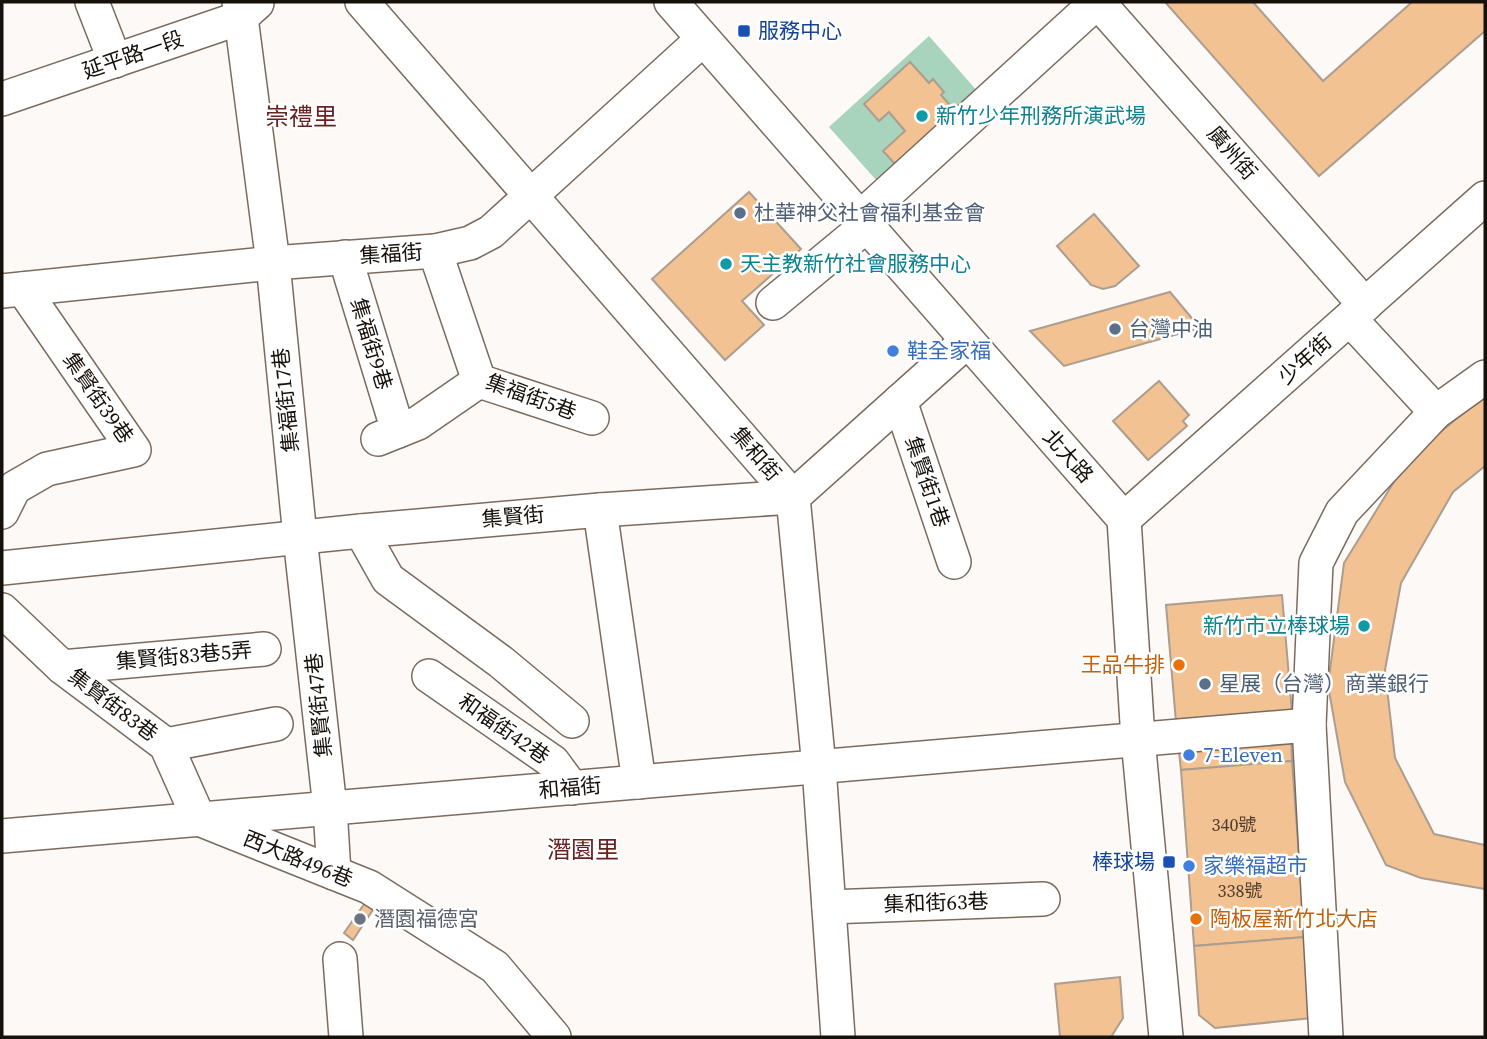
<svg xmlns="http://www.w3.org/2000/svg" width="1487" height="1039" font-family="'Source Serif 4','Noto Sans TC',serif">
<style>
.green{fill:#a8d3bc}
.building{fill:#f2c292;stroke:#ac9d8e;stroke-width:2}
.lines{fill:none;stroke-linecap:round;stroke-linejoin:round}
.minor-casing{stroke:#7b6b5e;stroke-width:36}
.minor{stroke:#fff;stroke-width:33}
.transit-dot{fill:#1a4fb4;stroke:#fff;stroke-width:2.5}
.culture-dot{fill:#0f9aa8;stroke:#fff;stroke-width:2.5}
.service-dot{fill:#5c6f8a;stroke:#fff;stroke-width:2.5}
.shop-dot{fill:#3f7fe0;stroke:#fff;stroke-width:2.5}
.food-dot{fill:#e8710a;stroke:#fff;stroke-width:2.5}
.worship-dot{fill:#6b7280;stroke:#fff;stroke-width:2.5}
.labels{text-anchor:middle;stroke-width:5;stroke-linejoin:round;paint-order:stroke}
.number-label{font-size:18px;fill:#4d3c2d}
.transit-label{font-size:21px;fill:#164399;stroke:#fff;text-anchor:start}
.street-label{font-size:21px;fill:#16100b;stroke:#fff}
.culture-label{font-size:21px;fill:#0d838f;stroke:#fff;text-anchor:start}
.service-label{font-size:21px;fill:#4e5e75;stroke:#fff;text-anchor:start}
.shop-label{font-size:21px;fill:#366cbe;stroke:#fff;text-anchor:start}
.food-label{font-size:21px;fill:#c56008;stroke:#fff;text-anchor:end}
.worship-label{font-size:21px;fill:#5b616d;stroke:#fff;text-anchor:start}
.quarter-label{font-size:24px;fill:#682220;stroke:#fff}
</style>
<rect width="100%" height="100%" fill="#fdf9f6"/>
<path class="green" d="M 929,36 L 985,100 L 885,190 L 829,127 Z"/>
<g class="building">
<path d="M 1165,2 L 1253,2 L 1323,81 L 1412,2 L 1485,2 L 1485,31 L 1319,176 Z"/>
<path d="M 910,62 L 929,83 L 933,79 L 944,92 L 941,95 L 956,112 L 897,166 L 883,151 L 905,131 L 889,112 L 879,121 L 864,104 Z"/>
<path d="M 749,192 L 801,249 L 742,301 L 764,325 L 725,360 L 652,279 Z"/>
<path d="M 1094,214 L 1139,266 L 1115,286 L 1103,289 L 1091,285 L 1057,246 Z"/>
<path d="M 1170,292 L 1200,328 L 1064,366 L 1030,331 Z"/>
<path d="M 1159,381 L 1189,415 L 1183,421 L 1187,426 L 1148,460 L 1113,421 Z"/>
<path d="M 1485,395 L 1485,466 L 1453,492 L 1401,583 L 1385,670 L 1395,758 L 1434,834 L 1485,845 L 1485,889 L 1421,878 L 1386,865 L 1345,782 L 1328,685 L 1344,563 L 1408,459 Z"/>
<path d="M 1282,595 L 1292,712 L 1176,722 L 1166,605 Z"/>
<path d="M 1291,734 L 1292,761 L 1181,770 L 1178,743 Z"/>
<path d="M 1292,761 L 1305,937 L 1194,946 L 1181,770 Z"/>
<path d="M 367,900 L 376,905 L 353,940 L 344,933 Z"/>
<path d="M 1305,937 L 1312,1018 L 1215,1028 L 1199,1015 L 1194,946 Z"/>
<path d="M 1120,977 L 1123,1018 L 1111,1037 L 1060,1037 L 1055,984 Z"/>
</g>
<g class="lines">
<g class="minor-casing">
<g id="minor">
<path d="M 92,2 L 115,61"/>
<path d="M 239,2 L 273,263 L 300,537 L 330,808 L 334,873"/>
<path d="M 362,2 L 793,497 L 819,767 L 838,1037"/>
<path d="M 671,2 L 1124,519 L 1138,739 L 1166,1037"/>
<path d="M 1098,2 L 1365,305"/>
<path d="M 2,99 L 240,18 L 257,3"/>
<path d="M 860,218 L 1097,2"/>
<path d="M 435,251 L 479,381 L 592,418"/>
<path d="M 345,257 L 398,431"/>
<path d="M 2,291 L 273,263 L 435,251 L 470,243 L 491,232 L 703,39"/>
<path d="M 773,303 L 866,226"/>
<path d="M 1350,319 L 1436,412"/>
<path d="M 900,401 L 954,562"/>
<path d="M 378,439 L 418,423 L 479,381"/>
<path d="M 600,510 L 639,782"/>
<path d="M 2,512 L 14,488 L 47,469 L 134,450 L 23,289"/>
<path d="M 1124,519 L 1485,198"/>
<path d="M 361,531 L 388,579 L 501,662 L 572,721"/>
<path d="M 2,568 L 361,531 L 600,510 L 793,497 L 967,341"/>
<path d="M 2,610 L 62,667 L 166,745 L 199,819 L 369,887 L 495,967 L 554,1037"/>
<path d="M 62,667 L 264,649"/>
<path d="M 429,676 L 553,762 L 572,788"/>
<path d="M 166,745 L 276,724"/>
<path d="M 2,836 L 1309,725"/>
<path d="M 829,907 L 1043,899"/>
<path d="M 340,959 L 346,1037"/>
<path d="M 1326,1037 L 1309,725 L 1316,563 L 1342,512 L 1436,412 L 1485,377"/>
</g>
</g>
<use href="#minor" class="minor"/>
</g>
<g class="transit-dot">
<rect x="737" y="24" width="14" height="14" rx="3.5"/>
<rect x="1162" y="855" width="14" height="14" rx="3.5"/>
</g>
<g class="culture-dot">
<circle cx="922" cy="116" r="7"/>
<circle cx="726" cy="264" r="7"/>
<circle cx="1364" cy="626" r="7"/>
</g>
<g class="service-dot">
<circle cx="740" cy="213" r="7"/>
<circle cx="1115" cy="329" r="7"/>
<circle cx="1205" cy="684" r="7"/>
</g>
<g class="shop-dot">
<circle cx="893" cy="351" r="7"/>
<circle cx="1189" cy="755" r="7"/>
<circle cx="1189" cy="866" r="7"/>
</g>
<g class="food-dot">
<circle cx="1179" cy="665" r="7"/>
<circle cx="1196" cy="919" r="7"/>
</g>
<circle class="worship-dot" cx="360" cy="919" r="7"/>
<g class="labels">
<g class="number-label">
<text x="1234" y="831">340號</text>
<text x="1240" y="897">338號</text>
</g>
<g class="transit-label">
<text x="758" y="38">服務中心</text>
<text x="1155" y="869" text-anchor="end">棒球場</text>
</g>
<g class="street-label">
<text transform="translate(133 55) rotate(-19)" y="7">延平路一段</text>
<text transform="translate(1232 153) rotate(49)" y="7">廣州街</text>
<text transform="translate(391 254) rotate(-4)" y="7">集福街</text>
<text transform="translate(371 344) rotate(73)" y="7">集福街9巷</text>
<text transform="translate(1305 359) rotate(-42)" y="7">少年街</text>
<text transform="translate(531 397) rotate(20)" y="7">集福街5巷</text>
<text transform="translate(98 398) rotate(55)" y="7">集賢街39巷</text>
<text transform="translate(286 400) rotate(-96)" y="7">集福街17巷</text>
<text transform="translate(756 454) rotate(49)" y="7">集和街</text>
<text transform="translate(1068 456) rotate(48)" y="7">北大路</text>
<text transform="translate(927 482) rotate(71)" y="7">集賢街1巷</text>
<text transform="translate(513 517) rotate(-5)" y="7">集賢街</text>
<text transform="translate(184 656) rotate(-5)" y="7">集賢街83巷5弄</text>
<text transform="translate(113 705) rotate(37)" y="7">集賢街83巷</text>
<text transform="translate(319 705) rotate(-96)" y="7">集賢街47巷</text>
<text transform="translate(504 729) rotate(35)" y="7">和福街42巷</text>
<text transform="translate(570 788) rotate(-5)" y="7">和福街</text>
<text transform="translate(298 859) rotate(22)" y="7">西大路496巷</text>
<text transform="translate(936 903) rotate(-2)" y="7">集和街63巷</text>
</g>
<g class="culture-label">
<text x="936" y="123">新竹少年刑務所演武場</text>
<text x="740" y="271">天主教新竹社會服務中心</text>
<text x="1350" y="633" text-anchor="end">新竹市立棒球場</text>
</g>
<g class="service-label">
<text x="754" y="220">杜華神父社會福利基金會</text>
<text x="1129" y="336">台灣中油</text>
<text x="1219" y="691">星展（台灣）商業銀行</text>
</g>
<g class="shop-label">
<text x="907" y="358">鞋全家福</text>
<text x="1203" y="762">7-Eleven</text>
<text x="1203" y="873">家樂福超市</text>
</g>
<g class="food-label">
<text x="1165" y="672">王品牛排</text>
<text x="1210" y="926" text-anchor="start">陶板屋新竹北大店</text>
</g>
<g class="worship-label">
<text x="374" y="926">潛園福德宮</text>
</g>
<g class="quarter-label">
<text x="301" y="125">崇禮里</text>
<text x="583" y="858">潛園里</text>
</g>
</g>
<rect width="1487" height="1039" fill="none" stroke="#16100b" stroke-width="7"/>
</svg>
